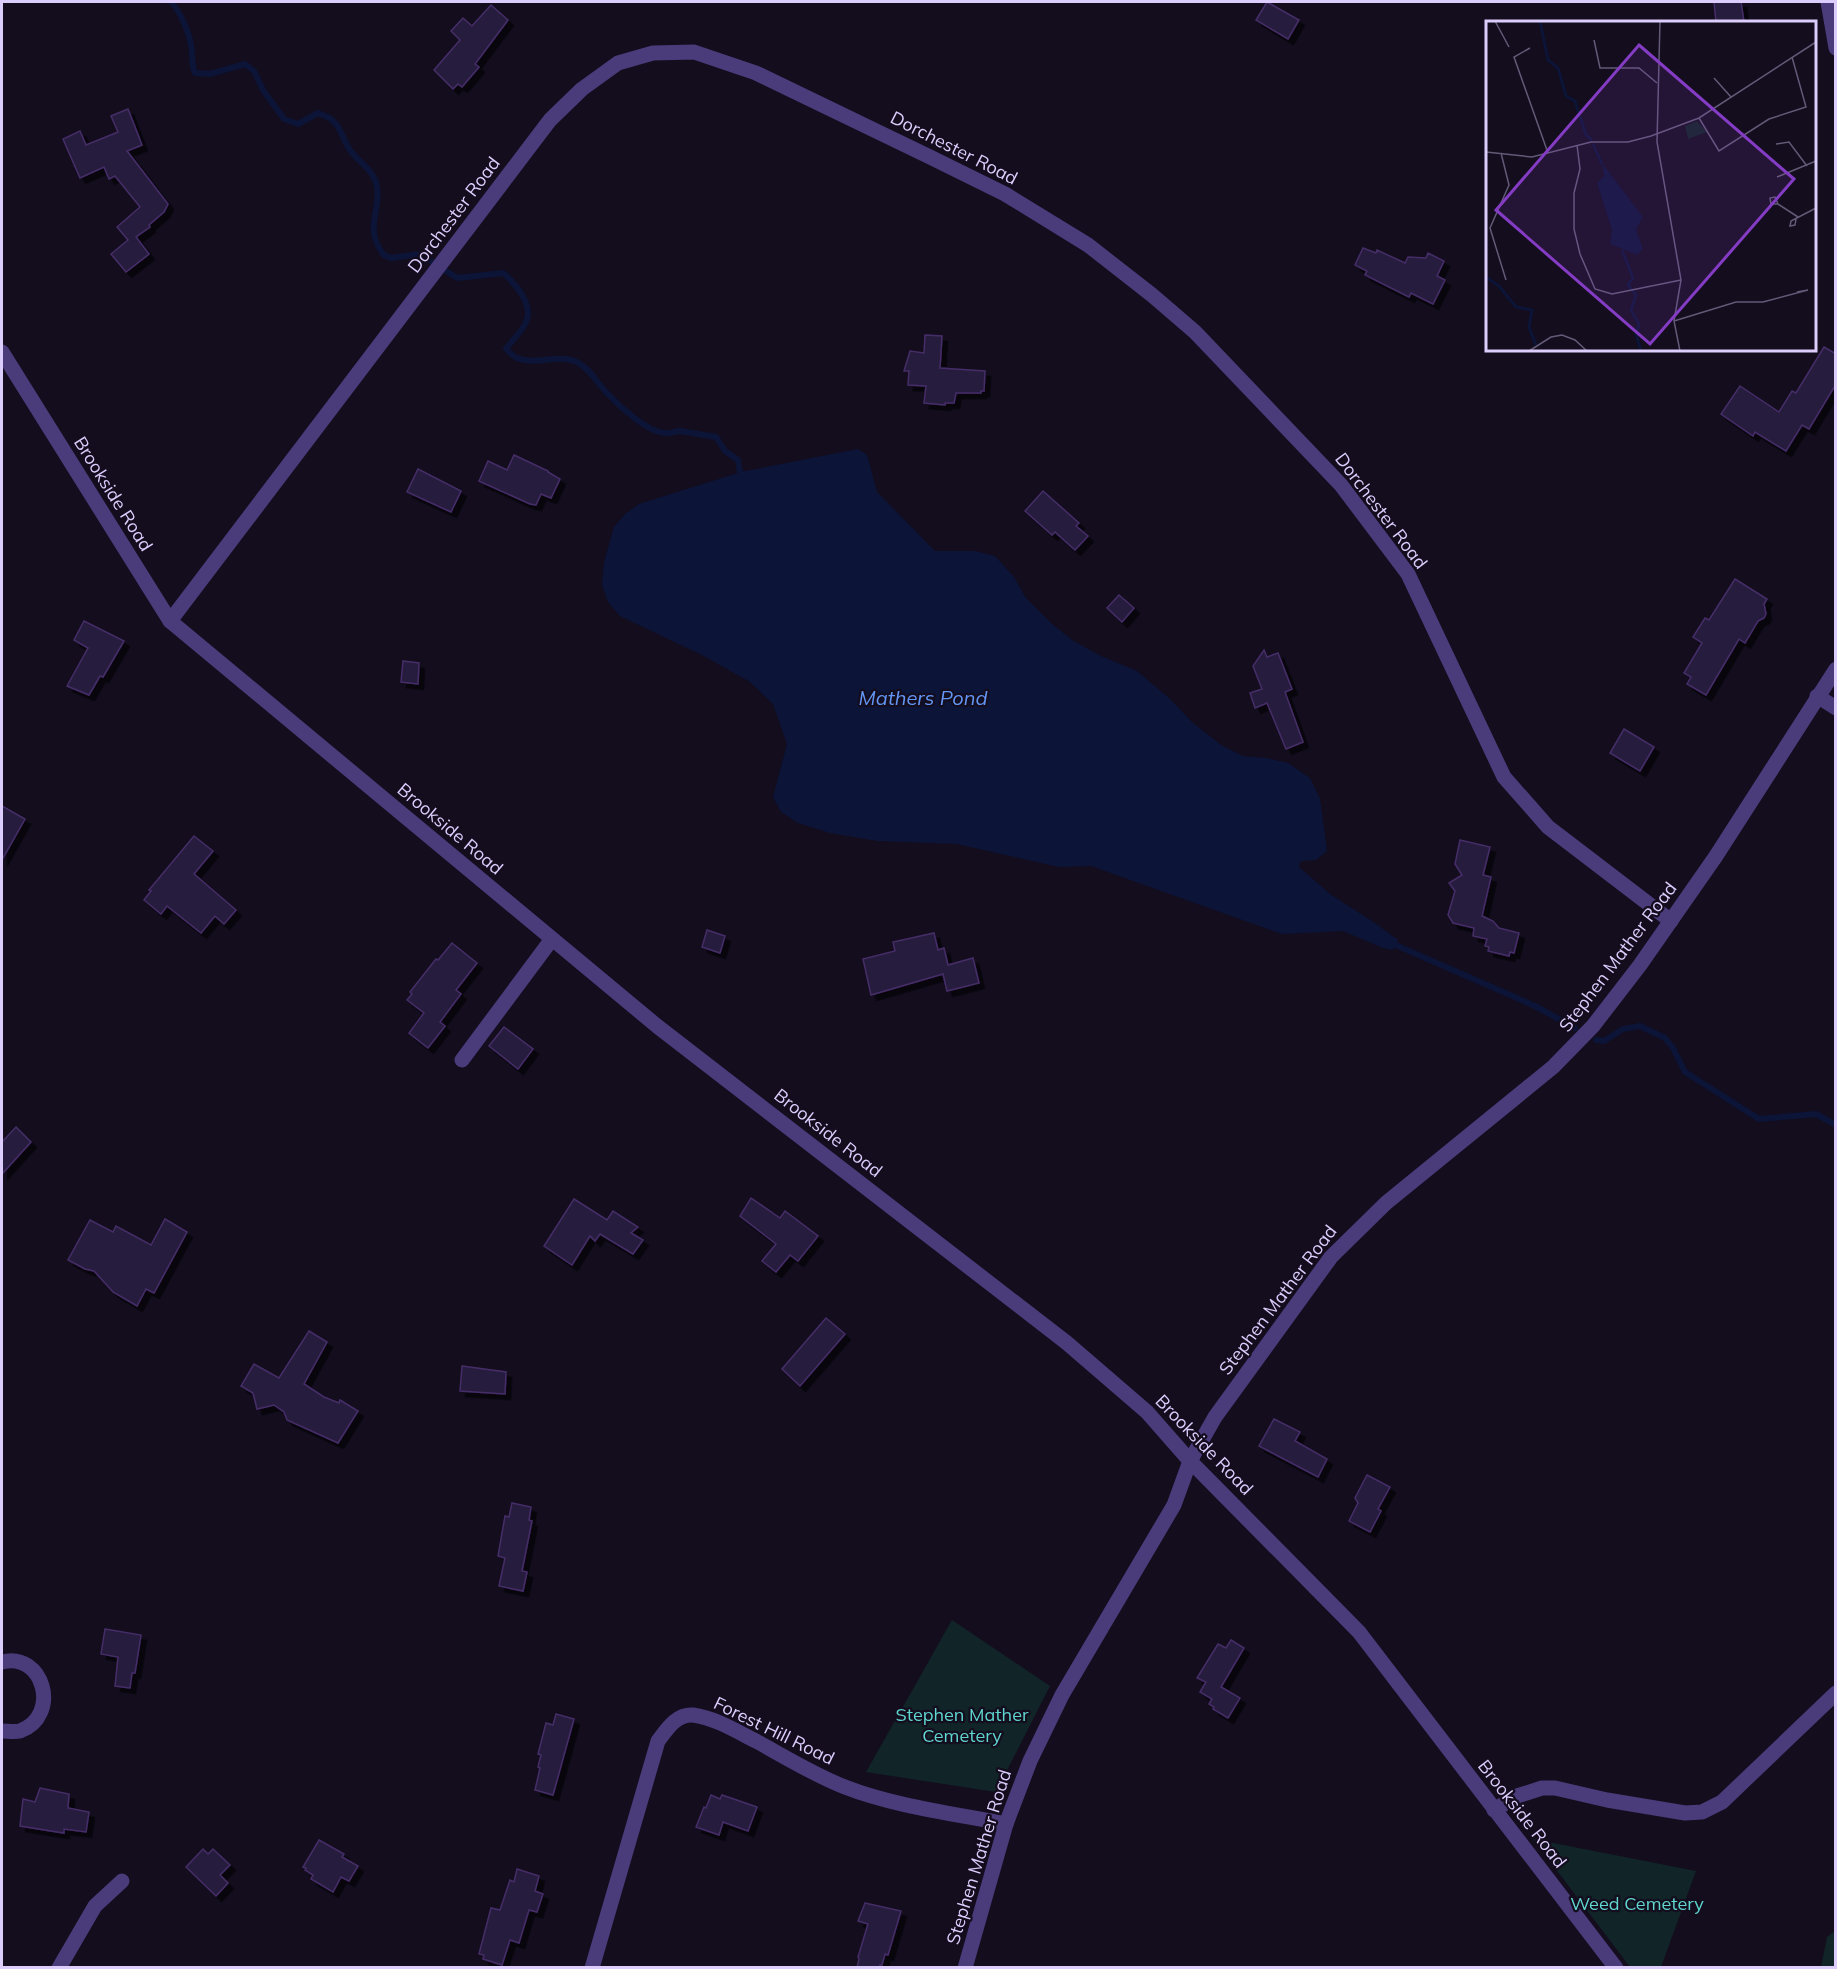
<svg xmlns="http://www.w3.org/2000/svg" width="1837" height="1969" font-family="Mulish,sans-serif">
<style>
.green{fill:#112427}
.water{fill:#0c1438}
.lines{fill:none;stroke-linecap:round;stroke-linejoin:round}
.stream{stroke:#0c1438;stroke-width:6}
.building{fill:#281b3d;stroke:#452e68;stroke-width:1.5;filter:url(#shadow)}
.minor{stroke:#4a3b7a;stroke-width:15}
.labels{text-anchor:middle;stroke-width:4.5;stroke-linejoin:round;paint-order:stroke}
.street-label{font-size:18px;fill:#dccdfc;stroke:#130d1e}
.park-label{font-size:18px;fill:#5fd6cf;stroke:#130d1e}
.water-label{font-size:20px;font-style:italic;fill:#6395f4;stroke:#130d1e}
.inset-river{fill:none;stroke:#0c1438;stroke-width:3}
.inset-road{fill:none;stroke:#635a77;stroke-width:1.5}
.view{fill:#853cc5;fill-opacity:0.15;stroke:#853cc5;stroke-width:3}
.inset-edge{fill:none;stroke:#dccdfc;stroke-width:3}
</style>
<defs>
<filter id="shadow"><feDropShadow dx="5.5" dy="5.5" stdDeviation="0" flood-color="#0009"/></filter>
</defs>
<rect width="100%" height="100%" fill="#130d1e"/>
<g class="green">
<path d="M 952,1620 L 1050,1686 L 996,1792 L 866,1772 Z"/>
<path d="M 1533,1839 L 1696,1871 L 1661,1967 L 1630,1967 Z"/>
<path d="M 1835,1931 L 1835,1967 L 1821,1967 L 1827,1937 Z"/>
</g>
<path class="water" d="M 858,449 L 867,455 L 877,492 L 935,551 L 975,551 L 995,556 L 1014,577 L 1026,598 L 1051,623 L 1072,640 L 1101,656 L 1137,671 L 1170,699 L 1193,723 L 1221,745 L 1243,756 L 1267,758 L 1288,763 L 1310,778 L 1320,799 L 1327,851 L 1316,860 L 1301,861 L 1299,867 L 1330,894 L 1375,923 L 1398,940 L 1393,950 L 1383,948 L 1343,931 L 1282,934 L 1091,866 L 1059,867 L 957,844 L 878,841 L 830,833 L 798,823 L 781,812 L 773,797 L 787,744 L 773,704 L 750,682 L 702,655 L 620,616 L 608,602 L 602,585 L 604,562 L 614,527 L 625,514 L 639,504 L 741,472 Z"/>
<g class="lines">
<g class="stream">
<path d="M 171,2 C 180,11 189,32 191,45 C 193,55 191,63 195,73 L 210,74 L 245,64 L 254,71 L 263,90 L 284,119 L 298,124 L 318,113 C 322,115 327,116 331,119 C 341,126 343,141 350,150 C 359,163 375,171 377,187 C 381,213 363,228 384,255 L 391,258 L 420,254 L 457,278 L 503,273 C 515,283 534,305 526,322 C 522,332 512,340 506,349 C 509,352 513,356 517,358 C 536,366 558,353 577,362 C 591,369 598,385 609,395 C 621,408 649,433 666,433 C 671,434 675,431 680,431 C 692,433 704,435 716,437 L 725,451 L 738,460 L 740,472 L 745,476"/>
<path d="M 1391,943 L 1535,1006 L 1575,1028"/>
<path d="M 1596,1040 L 1604,1041 L 1623,1029 L 1640,1026 L 1665,1038 L 1673,1048 L 1685,1072 L 1759,1119 L 1816,1114 L 1836,1125"/>
</g>
</g>
<g class="building">
<path d="M 1267,2 L 1299,20 L 1288,39 L 1256,20 Z"/>
<path d="M 1714,2 L 1741,2 L 1744,22 L 1716,22 Z"/>
<path d="M 491,5 L 508,20 L 475,64 L 479,67 L 462,87 L 458,84 L 453,89 L 434,70 L 460,40 L 451,31 L 463,18 L 472,26 Z"/>
<path d="M 128,109 L 142,145 L 127,151 L 168,204 L 164,212 L 149,225 L 150,227 L 136,237 L 149,254 L 126,272 L 111,254 L 128,240 L 117,227 L 140,207 L 115,176 L 109,179 L 104,167 L 80,178 L 63,139 L 80,131 L 86,145 L 118,132 L 111,116 Z"/>
<path d="M 1363,248 L 1376,253 L 1377,250 L 1405,263 L 1408,257 L 1426,258 L 1428,253 L 1444,261 L 1437,276 L 1445,280 L 1433,304 L 1411,293 L 1409,297 L 1365,275 L 1367,271 L 1355,265 Z"/>
<path d="M 925,335 L 942,336 L 940,368 L 985,371 L 984,391 L 981,391 L 981,393 L 956,393 L 954,403 L 945,403 L 945,405 L 924,403 L 926,386 L 908,385 L 909,371 L 904,371 L 910,351 L 924,353 Z"/>
<path d="M 1824,347 L 1836,354 L 1836,384 L 1809,429 L 1802,425 L 1786,451 L 1755,432 L 1753,436 L 1721,414 L 1740,386 L 1779,412 L 1792,391 L 1796,393 Z"/>
<path d="M 514,455 L 548,471 L 548,472 L 560,479 L 551,498 L 541,494 L 536,505 L 530,504 L 479,481 L 488,461 L 507,470 Z"/>
<path d="M 418,469 L 461,491 L 451,512 L 407,492 Z"/>
<path d="M 1043,491 L 1079,523 L 1076,526 L 1088,536 L 1075,550 L 1055,532 L 1052,535 L 1025,511 Z"/>
<path d="M 1735,579 L 1767,599 L 1764,604 L 1766,614 L 1764,618 L 1758,621 L 1745,643 L 1739,639 L 1706,695 L 1687,684 L 1691,677 L 1684,673 L 1702,643 L 1693,637 L 1705,618 L 1709,620 Z"/>
<path d="M 1119,595 L 1134,608 L 1122,622 L 1107,608 Z"/>
<path d="M 84,621 L 124,641 L 103,677 L 100,676 L 89,695 L 67,686 L 88,648 L 74,640 Z"/>
<path d="M 1264,650 L 1267,657 L 1278,653 L 1292,689 L 1285,692 L 1303,742 L 1286,749 L 1267,703 L 1255,708 L 1250,693 L 1262,689 L 1253,666 Z"/>
<path d="M 403,661 L 419,663 L 418,684 L 401,682 Z"/>
<path d="M 1624,729 L 1654,747 L 1640,771 L 1610,753 Z"/>
<path d="M 2,806 L 25,819 L 2,860 Z"/>
<path d="M 194,836 L 213,851 L 194,874 L 236,910 L 224,924 L 215,916 L 201,933 L 167,906 L 161,914 L 144,900 L 151,891 L 149,890 Z"/>
<path d="M 1460,840 L 1490,847 L 1483,875 L 1491,877 L 1482,916 L 1493,921 L 1499,928 L 1519,933 L 1514,953 L 1510,952 L 1509,956 L 1488,951 L 1489,947 L 1485,946 L 1487,939 L 1473,936 L 1474,928 L 1453,923 L 1448,915 L 1455,891 L 1449,883 L 1462,875 L 1455,864 Z"/>
<path d="M 707,930 L 725,936 L 720,953 L 702,947 Z"/>
<path d="M 934,933 L 938,950 L 944,948 L 948,965 L 973,958 L 979,983 L 947,991 L 943,974 L 871,995 L 863,959 L 895,951 L 893,942 Z"/>
<path d="M 452,943 L 477,963 L 456,990 L 461,994 L 440,1022 L 445,1026 L 428,1048 L 409,1033 L 424,1013 L 407,1000 L 412,994 L 410,992 L 436,959 L 438,960 Z"/>
<path d="M 504,1027 L 533,1049 L 518,1069 L 489,1046 Z"/>
<path d="M 16,1127 L 31,1142 L 2,1174 L 2,1142 Z"/>
<path d="M 751,1198 L 780,1218 L 785,1211 L 818,1236 L 798,1261 L 790,1255 L 776,1272 L 762,1261 L 776,1244 L 740,1216 Z"/>
<path d="M 574,1199 L 607,1220 L 613,1211 L 638,1227 L 631,1233 L 643,1240 L 633,1254 L 600,1234 L 595,1241 L 590,1236 L 572,1265 L 544,1246 Z"/>
<path d="M 165,1219 L 187,1232 L 154,1293 L 146,1289 L 137,1306 L 113,1292 L 94,1271 L 85,1269 L 68,1260 L 90,1220 L 113,1232 L 116,1226 L 151,1245 Z"/>
<path d="M 826,1318 L 845,1334 L 800,1386 L 782,1369 Z"/>
<path d="M 309,1331 L 327,1342 L 304,1384 L 324,1397 L 339,1403 L 340,1400 L 358,1411 L 338,1443 L 287,1420 L 284,1412 L 274,1405 L 257,1409 L 253,1393 L 241,1386 L 254,1364 L 279,1378 Z"/>
<path d="M 462,1366 L 506,1372 L 505,1394 L 460,1391 Z"/>
<path d="M 1274,1419 L 1300,1432 L 1295,1441 L 1327,1459 L 1318,1477 L 1259,1446 Z"/>
<path d="M 1367,1475 L 1390,1487 L 1378,1509 L 1381,1511 L 1370,1532 L 1349,1521 L 1358,1503 L 1355,1498 Z"/>
<path d="M 512,1503 L 531,1507 L 529,1520 L 532,1521 L 522,1571 L 527,1572 L 523,1591 L 499,1586 L 505,1558 L 498,1556 L 505,1516 L 509,1517 Z"/>
<path d="M 105,1629 L 141,1635 L 135,1673 L 132,1673 L 130,1688 L 115,1686 L 118,1657 L 101,1654 Z"/>
<path d="M 1231,1640 L 1244,1648 L 1221,1687 L 1240,1698 L 1228,1718 L 1213,1709 L 1214,1707 L 1209,1704 L 1212,1699 L 1200,1692 L 1206,1682 L 1197,1678 L 1218,1644 L 1226,1648 Z"/>
<path d="M 556,1714 L 574,1719 L 553,1795 L 535,1790 L 540,1768 L 538,1767 L 541,1755 L 538,1754 L 546,1723 L 553,1725 Z"/>
<path d="M 40,1788 L 69,1794 L 68,1808 L 89,1812 L 86,1832 L 64,1829 L 64,1833 L 20,1826 L 23,1799 L 35,1802 Z"/>
<path d="M 711,1795 L 720,1799 L 722,1795 L 757,1807 L 748,1831 L 723,1822 L 719,1835 L 696,1827 L 704,1807 L 706,1808 Z"/>
<path d="M 319,1840 L 344,1854 L 342,1857 L 358,1866 L 349,1881 L 341,1877 L 333,1892 L 311,1879 L 313,1875 L 305,1870 L 306,1868 L 303,1867 Z"/>
<path d="M 203,1849 L 208,1854 L 213,1849 L 230,1865 L 220,1875 L 228,1883 L 216,1896 L 186,1867 Z"/>
<path d="M 517,1869 L 539,1876 L 535,1891 L 543,1894 L 537,1912 L 529,1910 L 519,1943 L 510,1940 L 502,1965 L 483,1959 L 484,1955 L 479,1954 L 491,1908 L 500,1910 L 510,1880 L 514,1882 Z"/>
<path d="M 865,1903 L 901,1911 L 888,1955 L 885,1954 L 882,1965 L 880,1965 L 879,1968 L 857,1968 L 859,1959 L 858,1957 L 868,1924 L 858,1921 Z"/>
</g>
<g class="lines">
<g class="minor">
<path d="M 1828,2 L 1836,48"/>
<path d="M 2,352 L 170,621 L 657,1026 L 1067,1343 L 1147,1412 L 1190,1461 L 1359,1632 L 1616,1968"/>
<path d="M 170,621 L 550,120 L 582,89 L 618,63 L 653,53 L 694,52 L 756,73 L 930,157 L 1005,194 L 1088,245 L 1152,295 L 1195,332 L 1341,485 L 1408,574 L 1504,777 L 1548,827 L 1671,921"/>
<path d="M 1817,696 L 1836,708"/>
<path d="M 462,1060 L 552,939"/>
<path d="M 2,1662 C 43,1651 62,1715 20,1731 C 15,1732 7,1731 2,1731"/>
<path d="M 1494,1810 L 1517,1796 L 1542,1788 L 1555,1788 L 1607,1800 L 1685,1813 L 1702,1812 L 1722,1802 L 1836,1693"/>
<path d="M 59,1968 L 95,1906 L 122,1881"/>
<path d="M 592,1968 L 658,1741 C 667,1729 676,1714 693,1715 C 715,1718 736,1731 756,1741 C 785,1757 814,1775 845,1787 C 893,1806 956,1814 1006,1824"/>
<path d="M 965,1968 L 1006,1824 L 1030,1761 L 1062,1695 L 1174,1505 L 1190,1461 L 1215,1417 L 1331,1257 L 1386,1203 L 1553,1067 L 1593,1026 L 1640,965 L 1716,856 L 1836,669"/>
</g>
</g>
<g class="labels">
<g class="street-label">
<text transform="translate(954 148) rotate(27)" y="6">Dorchester Road</text>
<text transform="translate(454 215) rotate(-53)" y="6">Dorchester Road</text>
<text transform="translate(113 494) rotate(58)" y="6">Brookside Road</text>
<text transform="translate(1381 511) rotate(53)" y="6">Dorchester Road</text>
<text transform="translate(450 829) rotate(40)" y="6">Brookside Road</text>
<text transform="translate(1618 957) rotate(-53)" y="6">Stephen Mather Road</text>
<text transform="translate(828 1133) rotate(38)" y="6">Brookside Road</text>
<text transform="translate(1278 1300) rotate(-53)" y="6">Stephen Mather Road</text>
<text transform="translate(1204 1445) rotate(46)" y="6">Brookside Road</text>
<text transform="translate(774 1731) rotate(26)" y="6">Forest Hill Road</text>
<text transform="translate(1522 1814) rotate(52)" y="6">Brookside Road</text>
<text transform="translate(979 1857) rotate(-73)" y="6">Stephen Mather Road</text>
</g>
<g class="park-label">
<text x="962" y="1721">Stephen Mather<tspan x="962" dy="21">Cemetery</tspan></text>
<text x="1637" y="1910">Weed Cemetery</text>
</g>
<g class="water-label">
<text x="923" y="705">Mathers Pond</text>
</g>
</g>
<g transform="translate(1486 21)">
<rect width="330" height="330" fill="#130d1e"/>
<path d="M 211,100 L 221,111 L 202,118 L 199,105 Z" fill="#112427"/>
<path d="M 116,142 L 157,196 L 150,208 L 157,228 L 151,234 L 124,223 L 126,209 L 111,162 L 118,155 Z" fill="#0c1438"/>
<path class="inset-river" d="M 54,0 L 62,39 L 72,47 L 80,75 L 89,80 L 100,114 L 106,119M 107,123 L 116,143M 136,229 L 147,257 L 142,264 L 150,274 L 145,289 L 153,303 L 150,313 L 155,330M 0,256 L 13,265 L 30,286 L 46,289 L 43,306 L 50,324"/>
<path class="inset-road" d="M 9,0 L 23,26M 174,0 L 171,121 L 195,259 L 188,300 L 194,330M 108,19 L 114,47 L 153,47 L 171,62M 44,27 L 28,36 L 62,132M 228,57 L 245,76M 213,97 L 233,130 L 283,98 L 320,86 L 306,36M 290,123 L 303,121 L 321,145M 91,124 L 94,148 L 88,172 L 88,208 L 94,233 L 109,268 L 126,273 L 195,259M 0,131 L 46,136 L 105,121 L 142,121 L 165,115 L 213,97 L 330,21M 15,132 L 23,164 L 4,207 L 20,259M 291,156 L 330,140M 292,183 L 289,176 L 284,177 L 285,183 L 292,183 L 312,196M 310,198 L 309,204 L 304,205 L 305,200 L 330,187M 188,300 L 250,281 L 277,281 L 322,269 L 311,271M 43,330 L 65,316 L 76,314 L 89,319 L 101,330"/>
<path class="view" d="M 153,24 L 308,158 L 164,323 L 10,189 Z"/>
<rect width="330" height="330" class="inset-edge"/>
</g>
<rect width="1837" height="1969" fill="none" stroke="#dccdfc" stroke-width="6"/>
</svg>
